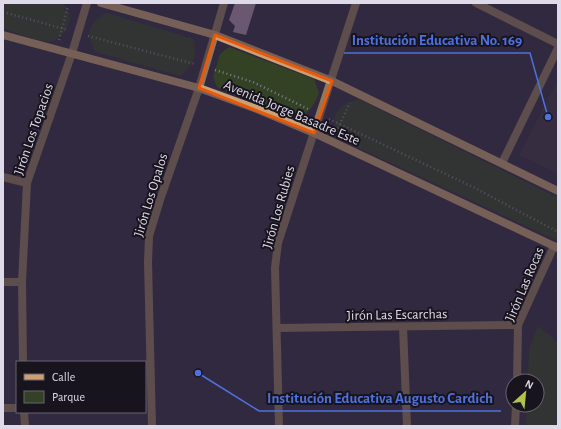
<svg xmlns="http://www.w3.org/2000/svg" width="561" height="429" font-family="'Alegreya Sans',sans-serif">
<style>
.education{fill:#3c3140}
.green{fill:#334225}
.building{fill:#b090ad}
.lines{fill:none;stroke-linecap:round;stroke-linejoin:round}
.path{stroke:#827c8f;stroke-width:2.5;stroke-dasharray:1 3;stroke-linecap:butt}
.street{stroke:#92785b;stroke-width:8}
.secondary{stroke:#cba173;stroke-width:8}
.marked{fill:none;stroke:#e8590c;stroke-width:3;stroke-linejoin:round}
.labels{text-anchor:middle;stroke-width:4;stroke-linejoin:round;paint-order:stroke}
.street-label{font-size:14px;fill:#dfdae9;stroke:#18141e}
.leader{fill:none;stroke:#4e71dc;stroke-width:1.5}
.callout-dot{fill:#4e71dc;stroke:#18141e;stroke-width:1.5}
.callout-label{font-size:15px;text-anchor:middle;font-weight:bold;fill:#4e71dc;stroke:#18141e;stroke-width:4;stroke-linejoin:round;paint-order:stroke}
</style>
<rect width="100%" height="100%" fill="#312940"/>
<path class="education" d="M 558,80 L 558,174 L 519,155 Z"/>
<g class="green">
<path d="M 3,3 L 63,3 C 69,9 71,15 69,23 C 67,31 58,41 49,41 C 39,42 14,32 3,28 Z"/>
<path d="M 106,13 L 193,39 C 198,55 193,65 181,76 L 96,52 C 85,35 87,24 106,13 Z"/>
<path d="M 229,47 L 314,79 L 319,93 C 314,105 310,112 298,118 L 217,87 L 213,77 L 220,54 Z"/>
<path d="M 358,99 L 558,198 L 558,241 L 338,138 C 330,115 335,107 358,99 Z"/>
<path d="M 538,326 L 558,343 L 558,426 L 526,426 L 527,405 L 537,405 L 537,381 L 528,381 L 529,350 Z"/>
</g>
<path class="building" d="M 235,3 L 256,3 L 246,35 L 233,32 L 235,26 L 229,20 Z"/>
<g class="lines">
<g class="path">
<path d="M 3,12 L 68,30"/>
<path d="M 88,36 L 195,64"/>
<path d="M 59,40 L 68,6"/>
<path d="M 215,70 L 253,82 L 310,110"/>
<path d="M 329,119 L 473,187 L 558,232"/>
<path d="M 336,132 L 350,103"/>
</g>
<g class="street">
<path d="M 476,3 L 558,44"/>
<path d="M 502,163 L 558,48"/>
<path d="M 3,177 L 27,183"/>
<path d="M 3,282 L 22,282"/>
<path d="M 403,327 L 407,426"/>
<path d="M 277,328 L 518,325"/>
<path d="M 23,362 L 22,282 L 27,183 L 72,53 L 87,3"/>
<path d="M 517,381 L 518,325 L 554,246"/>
<path d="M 3,408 L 17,408"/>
<path d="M 24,412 L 25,426"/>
<path d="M 152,426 L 148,262 L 149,236 L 160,200 L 199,88 L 224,3"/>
<path d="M 279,426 L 275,268 L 278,243 L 356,3"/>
<path d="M 515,426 L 516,405"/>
</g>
<g class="secondary">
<path d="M 101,3 L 215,35 L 332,81 L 558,191"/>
<path d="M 3,35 L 199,88 L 257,109 L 314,133 L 558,248"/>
</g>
</g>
<path d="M0 0H561V429H0ZM 215,35 L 332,81 L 314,133 L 199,88 Z" fill="#312940" fill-opacity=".55" fill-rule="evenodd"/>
<path class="marked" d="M 215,35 L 332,81 L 314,133 L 199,88 Z"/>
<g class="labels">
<g class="street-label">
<text transform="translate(292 112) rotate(23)" y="5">Avenida Jorge Basadre Este</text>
<text transform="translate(33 129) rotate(-71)" y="5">Jirón Los Topacios</text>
<text transform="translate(150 195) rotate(-73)" y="5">Jirón Los Opalos</text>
<text transform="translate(278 207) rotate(-74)" y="5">Jirón Los Rubies</text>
<text transform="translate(524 284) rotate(-67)" y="5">Jirón Las Rocas</text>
<text transform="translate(397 314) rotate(-1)" y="5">Jirón Las Escarchas</text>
</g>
</g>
<path class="leader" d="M548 117L530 53H344M198 373L259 411H501"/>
<g class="callout-dot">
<circle cx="548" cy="117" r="4"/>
<circle cx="198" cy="373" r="4"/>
</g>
<g class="callout-label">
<text x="437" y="45">Institución Educativa No. 169</text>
<text x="380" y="403">Institución Educativa Augusto Cardich</text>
</g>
<rect width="561" height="429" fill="none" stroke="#dfdae9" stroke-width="8"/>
<rect x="16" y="361" width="130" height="52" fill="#18141e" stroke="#68636f"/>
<rect x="24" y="374" width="20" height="6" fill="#cba173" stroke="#68636f"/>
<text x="52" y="381" font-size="12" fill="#dfdae9">Calle</text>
<rect x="24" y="391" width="20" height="12" fill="#334225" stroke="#68636f"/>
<text x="52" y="401" font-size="12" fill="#dfdae9">Parque</text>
<g transform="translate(525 393) rotate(27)"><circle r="19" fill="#18141e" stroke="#68636f"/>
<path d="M0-3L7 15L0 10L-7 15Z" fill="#b3c24b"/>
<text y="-6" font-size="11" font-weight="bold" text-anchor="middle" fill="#dfdae9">N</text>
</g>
</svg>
